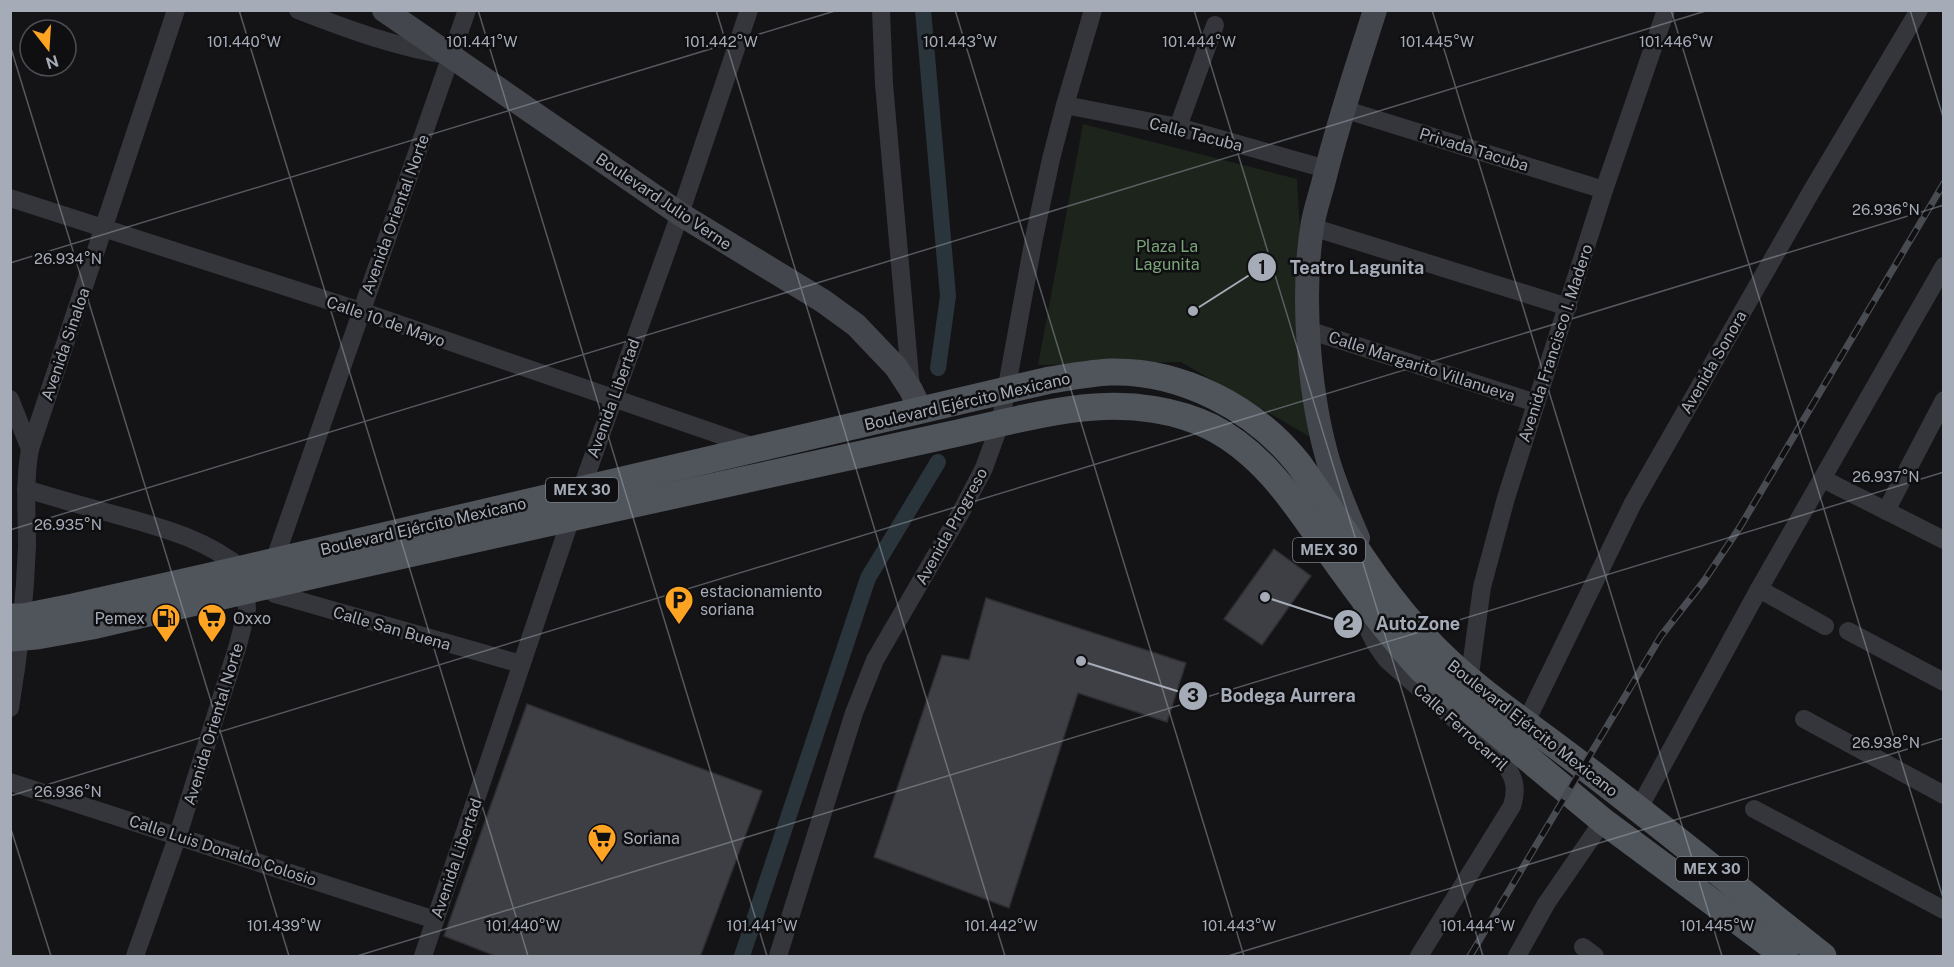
<svg xmlns="http://www.w3.org/2000/svg" width="1954" height="967" font-family="'Public Sans',sans-serif">
<style>
.green{fill:#1c241c}
.lines{fill:none;stroke-linecap:round;stroke-linejoin:round}
.canal{stroke:#29353b;stroke-width:16}
.building{fill:#3e3f44;stroke:#2e2e32;stroke-width:1.5}
.street{stroke:#35363b;stroke-width:18}
.secondary{stroke:#43464c;stroke-width:24}
.primary{stroke:#50545b;stroke-width:27}
.rail-casing{stroke:#484b51;stroke-width:7}
.rail{stroke:#0f0f11;stroke-width:4.5;stroke-dasharray:14;stroke-linecap:butt}
.ticks{fill:none;stroke:#a5acb8;stroke-width:1.5;stroke-opacity:0.45}
.labels{text-anchor:middle;stroke-width:5;stroke-linejoin:round;paint-order:stroke}
.shield{fill:#0f0f11;stroke:#787d86;stroke-width:1.5}
.shield-label{font-size:15px;font-weight:bold;fill:#a5acb8}
.street-label{font-size:16px;fill:#a5acb8;stroke:#0f0f11}
.park-label{font-size:16px;fill:#7ba47a;stroke:#0f0f11}
.poi-label{font-size:16px;fill:#a5acb8;stroke:#0f0f11;text-anchor:start}
.ticks-label{font-size:15px;text-anchor:middle;fill:#a5acb8;stroke:#0f0f11;stroke-width:5;stroke-linejoin:round;paint-order:stroke}
.leader{fill:none;stroke:#a5acb8;stroke-width:2}
.callout-dot{fill:#a5acb8;stroke:#0f0f11;stroke-width:2}
.mark-label{font-size:18px;text-anchor:middle;font-weight:bold;fill:#111}
.callout-label{font-size:18px;text-anchor:middle;font-weight:bold;fill:#a5acb8;stroke:#0f0f11;stroke-width:5;stroke-linejoin:round;paint-order:stroke}
</style>
<rect width="100%" height="100%" fill="#141416"/>
<path class="green" d="M 1083,124 L 1297,179 L 1312,438 L 1181,362 L 1038,365 Z"/>
<g class="lines">
<g class="canal">
<path d="M 923,10 L 948,296 L 938,368"/>
<path d="M 742,956 L 868,578 L 938,462"/>
</g>
</g>
<g class="building">
<path d="M 1274,549 L 1311,576 L 1262,645 L 1224,619 Z"/>
<path d="M 986,598 L 1186,663 L 1167,722 L 1078,693 L 1009,908 L 874,857 L 942,655 L 969,660 Z"/>
<path d="M 527,704 L 762,791 L 700,957 L 498,957 L 444,936 Z"/>
</g>
<g class="lines">
<g class="street">
<path d="M 298,10 C 347,29 395,47 447,55"/>
<path d="M 467,10 L 265,587 L 275,594 L 286,597 L 521,664"/>
<path d="M 881,10 L 884,84 L 911,388"/>
<path d="M 1065,105 L 1178,127 L 1326,169"/>
<path d="M 1343,109 L 1604,190"/>
<path d="M 1178,127 L 1215,25"/>
<path d="M 10,198 L 361,311 L 755,447"/>
<path d="M 1312,227 L 1568,307"/>
<path d="M 1308,330 L 1536,403"/>
<path d="M 10,399 L 30,449"/>
<path d="M 1823,479 L 1944,540"/>
<path d="M 26,489 C 58,499 91,508 124,517 C 166,529 207,540 242,569 L 246,592 L 247,609 L 238,645 L 178,835 L 135,956"/>
<path d="M 1886,511 L 1944,400"/>
<path d="M 1759,589 L 1825,626"/>
<path d="M 1361,602 C 1364,625 1373,642 1387,660 L 1502,761 C 1514,776 1518,787 1512,806 L 1419,956"/>
<path d="M 1848,631 L 1944,682"/>
<path d="M 1469,681 L 1482,587 L 1506,498 L 1604,190 L 1666,10"/>
<path d="M 10,708 C 19,654 25,601 27,546 C 27,514 24,482 30,449 L 176,10"/>
<path d="M 1804,719 L 1944,795"/>
<path d="M 1525,724 L 1633,503 L 1811,192 L 1919,10"/>
<path d="M 10,782 L 435,920"/>
<path d="M 1754,809 L 1944,910"/>
<path d="M 1638,810 L 1759,589 L 1944,266"/>
<path d="M 1583,947 L 1595,956"/>
<path d="M 423,956 L 571,518 L 680,214 L 749,10"/>
<path d="M 778,956 L 854,713 L 875,660 L 961,512 L 984,468 L 1000,424 L 1034,238 L 1051,159 L 1065,105 L 1093,10"/>
<path d="M 1517,956 L 1546,904 L 1603,821"/>
</g>
<g class="secondary">
<path d="M 384,10 L 680,214 L 823,301 L 856,325 L 896,367 L 911,390 L 921,411"/>
<path d="M 1358,538 C 1348,515 1338,491 1330,467 C 1309,399 1301,299 1312,228 C 1314,212 1320,196 1324,180 C 1338,122 1357,67 1375,10"/>
</g>
<g class="primary">
<path d="M 10,617 L 23,617 L 73,607 L 242,569 L 1050,380 C 1070,377 1090,373 1110,372 C 1181,370 1254,408 1298,463 C 1341,522 1375,586 1426,639 C 1467,683 1515,715 1563,751 C 1651,817 1737,888 1823,956"/>
<path d="M 10,638 L 37,636 L 92,626 C 310,575 529,527 748,479 C 818,463 888,448 958,433 C 1003,423 1050,410 1095,407 C 1134,404 1176,410 1211,427 C 1270,457 1302,515 1340,567 C 1366,603 1392,638 1422,670 L 1603,821 L 1785,956"/>
</g>
<g class="rail-casing">
<path id="rail" d="M 1470,956 L 1661,636 L 1704,581 L 1740,527 L 1944,183"/>
</g>
<use href="#rail" class="rail"/>
</g>
<path class="ticks" d="M 239,10 L 528,956M 478,10 L 767,956M 716,10 L 1005,956M 955,10 L 1244,956M 1194,10 L 1483,956M 1432,10 L 1722,956M 1671,10 L 1944,901M 1910,10 L 1944,120M 10,45 L 289,956M 10,263 L 838,10M 10,530 L 1709,10M 10,796 L 1944,205M 10,826 L 51,956M 357,956 L 1944,472M 1228,956 L 1944,738"/>
<defs>
<g id="parking-pin" transform="scale(1.5)"><path d="M0 17L-7.5 6A9.5 9.5 0 1 1 7.5 6Z" fill="#ffa323" stroke="#0f0f11"/><path d="M-3.5-5.5H1a3.5 3.5 0 0 1 0 7H-1V5.5H-3.5ZM-1-3.4V-.6H.8a1.4 1.4 0 0 0 0-2.8Z" fill="#111"/></g>
<g id="fuel-pin" transform="scale(1.5)"><path d="M0 17L-7.5 6A9.5 9.5 0 1 1 7.5 6Z" fill="#ffa323" stroke="#0f0f11"/><path d="M-5.5-6h7V0h2V4h1.3V-2.5L3-4.5l.8-.8L6-3V5H2.5V1h-1V6h-7ZM-4.2-4.7v3.2H.2V-4.7Z" fill="#111"/></g>
<g id="supermarket-pin" transform="scale(1.5)"><path d="M0 17L-7.5 6A9.5 9.5 0 1 1 7.5 6Z" fill="#ffa323" stroke="#0f0f11"/><path d="M-6-5.5h2.5l.6 2H6L4.5 2H-2.5L-4.4-4H-6ZM-1.5 3.2a1.3 1.3 0 1 0 .1 0ZM3 3.2a1.3 1.3 0 1 0 .1 0Z" fill="#111"/></g>
</defs>
<g fill-rule="evenodd">
<use href="#parking-pin" x="679" y="600"/>
<use href="#fuel-pin" x="166" y="618"/>
<use href="#supermarket-pin" x="212" y="618"/>
<use href="#supermarket-pin" x="602" y="838"/>
</g>
<g class="labels">
<g class="shield">
<rect x="546" y="478" width="72" height="24" rx="4.5"/>
<rect x="1293" y="538" width="72" height="24" rx="4.5"/>
<rect x="1676" y="857" width="72" height="24" rx="4.5"/>
</g>
<g class="shield-label">
<text x="582" y="495">MEX 30</text>
<text x="1329" y="555">MEX 30</text>
<text x="1712" y="874">MEX 30</text>
</g>
<g class="street-label">
<text transform="translate(1196 134) rotate(14)" y="6">Calle Tacuba</text>
<text transform="translate(1474 149) rotate(17)" y="6">Privada Tacuba</text>
<text transform="translate(664 201) rotate(34)" y="6">Boulevard Julio Verne</text>
<text transform="translate(395 214) rotate(-70)" y="6">Avenida Oriental Norte</text>
<text transform="translate(386 321) rotate(19)" y="6">Calle 10 de Mayo</text>
<text transform="translate(1555 343) rotate(-72)" y="6">Avenida Francisco I. Madero</text>
<text transform="translate(65 344) rotate(-71)" y="6">Avenida Sinaloa</text>
<text transform="translate(1713 362) rotate(-60)" y="6">Avenida Sonora</text>
<text transform="translate(1422 366) rotate(18)" y="6">Calle Margarito Villanueva</text>
<text transform="translate(613 398) rotate(-70)" y="6">Avenida Libertad</text>
<text transform="translate(967 401) rotate(-13)" y="6">Boulevard Ejército Mexicano</text>
<text transform="translate(423 526) rotate(-13)" y="6">Boulevard Ejército Mexicano</text>
<text transform="translate(951 526) rotate(-61)" y="6">Avenida Progreso</text>
<text transform="translate(392 628) rotate(16)" y="6">Calle San Buena</text>
<text transform="translate(213 724) rotate(-73)" y="6">Avenida Oriental Norte</text>
<text transform="translate(1461 727) rotate(42)" y="6">Calle Ferrocarril</text>
<text transform="translate(1533 728) rotate(38)" y="6">Boulevard Ejército Mexicano</text>
<text transform="translate(223 850) rotate(18)" y="6">Calle Luis Donaldo Colosio</text>
<text transform="translate(456 858) rotate(-71)" y="6">Avenida Libertad</text>
</g>
<g class="park-label">
<text x="1167" y="252">Plaza La<tspan x="1167" dy="18">Lagunita</tspan></text>
</g>
<g class="poi-label">
<text x="700" y="597">estacionamiento<tspan x="700" dy="18">soriana</tspan></text>
<text x="145" y="624" text-anchor="end">Pemex</text>
<text x="233" y="624">Oxxo</text>
<text x="623" y="844">Soriana</text>
</g>
</g>
<g class="ticks-label">
<text x="244" y="47">101.440°W</text>
<text x="482" y="47">101.441°W</text>
<text x="721" y="47">101.442°W</text>
<text x="960" y="47">101.443°W</text>
<text x="1199" y="47">101.444°W</text>
<text x="1437" y="47">101.445°W</text>
<text x="1676" y="47">101.446°W</text>
<text x="1886" y="215">26.936°N</text>
<text x="68" y="264">26.934°N</text>
<text x="1886" y="482">26.937°N</text>
<text x="68" y="530">26.935°N</text>
<text x="1886" y="748">26.938°N</text>
<text x="68" y="797">26.936°N</text>
<text x="284" y="931">101.439°W</text>
<text x="523" y="931">101.440°W</text>
<text x="762" y="931">101.441°W</text>
<text x="1001" y="931">101.442°W</text>
<text x="1239" y="931">101.443°W</text>
<text x="1478" y="931">101.444°W</text>
<text x="1717" y="931">101.445°W</text>
</g>
<path class="leader" d="M1193 311L1262 267M1265 597L1348 624M1081 661L1193 696"/>
<g class="callout-dot">
<circle cx="1193" cy="311" r="6"/>
<circle cx="1265" cy="597" r="6"/>
<circle cx="1081" cy="661" r="6"/>
<circle cx="1262" cy="267" r="15"/>
<circle cx="1348" cy="624" r="15"/>
<circle cx="1193" cy="696" r="15"/>
</g>
<g class="mark-label">
<text x="1262" y="274">1</text>
<text x="1348" y="630">2</text>
<text x="1193" y="702">3</text>
</g>
<g class="callout-label">
<text x="1357" y="274">Teatro Lagunita</text>
<text x="1418" y="630">AutoZone</text>
<text x="1288" y="702">Bodega Aurrera</text>
</g>
<rect width="1954" height="967" fill="none" stroke="#a5acb8" stroke-width="24"/>
<g transform="translate(48 48) rotate(163)"><circle r="28" fill="#0f0f11" stroke="#4b4e54" stroke-width="1.5"/>
<path d="M0-4.5L10 22L0 15L-10 22Z" fill="#ffa323"/>
<text y="-9" font-size="16" font-weight="bold" text-anchor="middle" fill="#a5acb8">N</text>
</g>
</svg>
